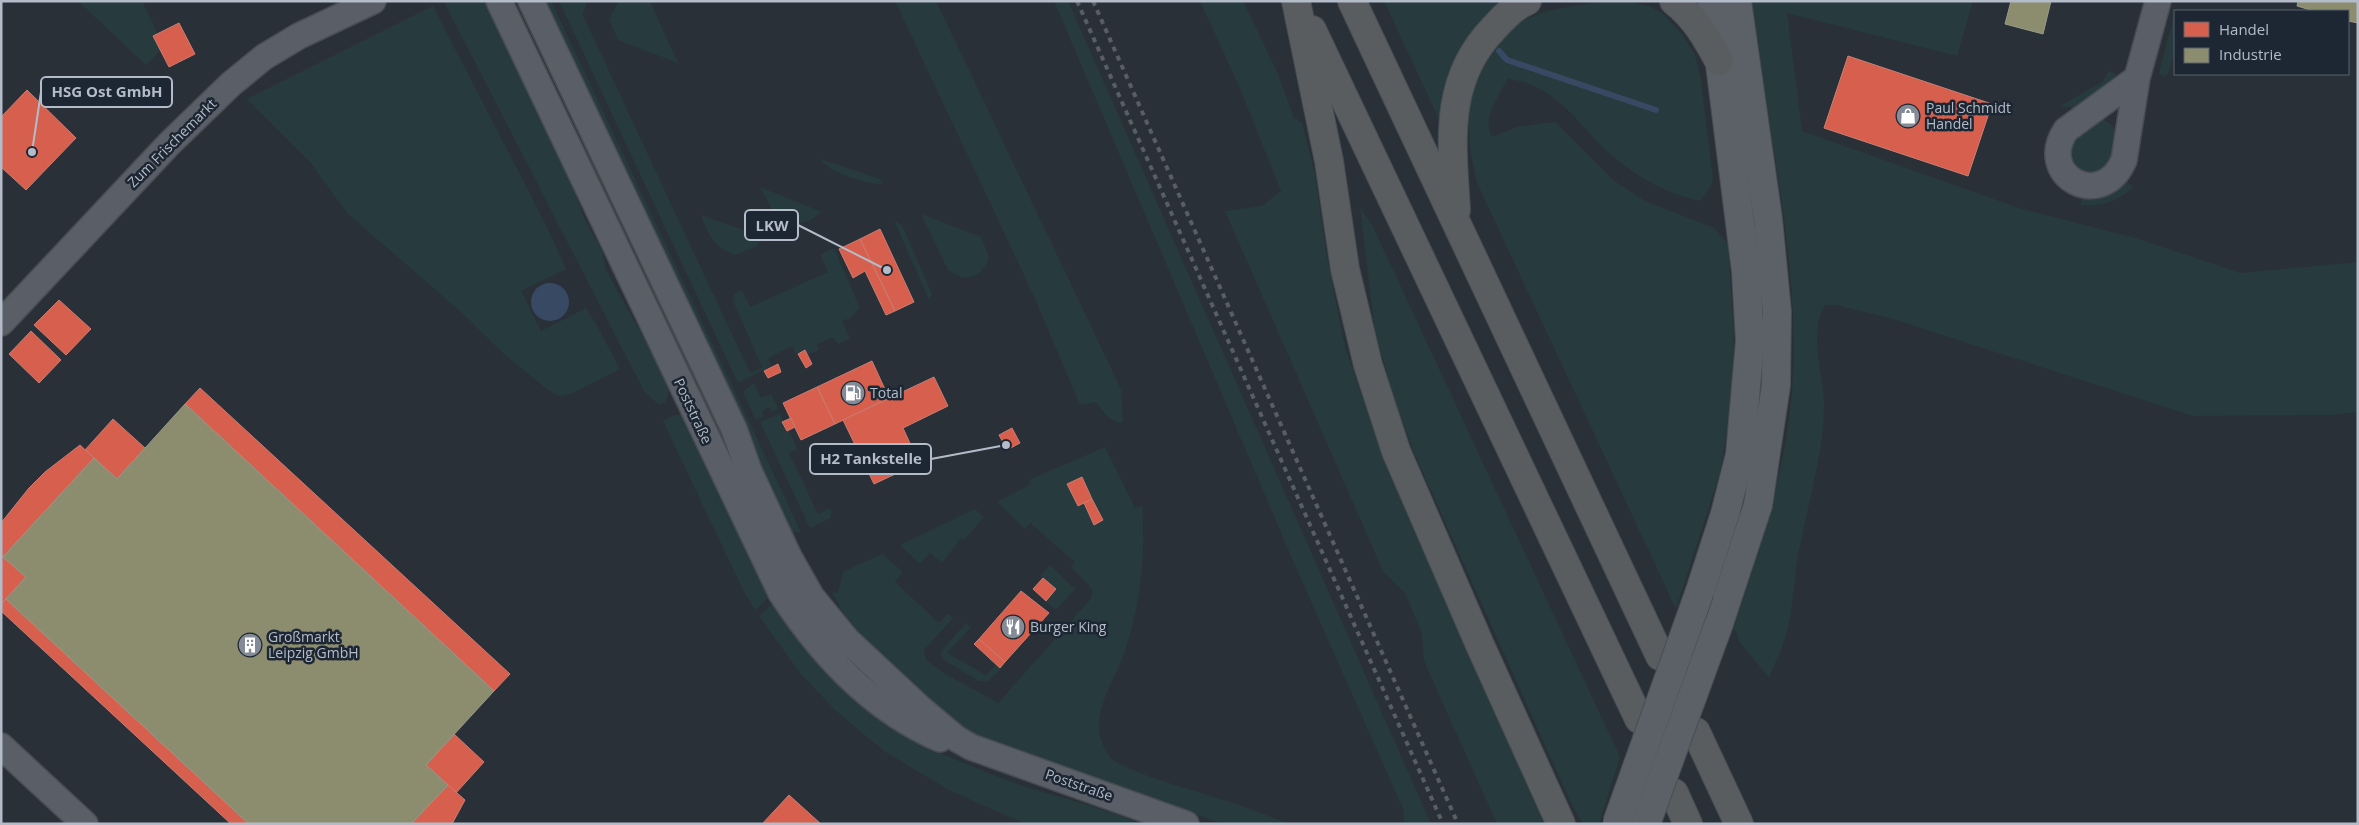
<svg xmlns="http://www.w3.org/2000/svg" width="2359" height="825" font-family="'Open Sans',sans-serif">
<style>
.green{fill:#273a3e}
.water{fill:#384963}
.shops{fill:#d6604d;stroke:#cc7c72}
.industry{fill:#8c8c6e;stroke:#989a89}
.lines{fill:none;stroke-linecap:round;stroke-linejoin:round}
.stream{stroke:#384963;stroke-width:6}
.minor-casing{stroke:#484c53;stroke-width:28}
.major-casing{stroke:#484c55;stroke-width:30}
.highway-casing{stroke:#474c53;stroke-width:30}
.minor{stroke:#5a5e66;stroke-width:25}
.major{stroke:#5c6168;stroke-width:28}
.highway{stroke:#5a5d60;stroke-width:28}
.rail{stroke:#595d64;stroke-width:4;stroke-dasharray:5 5;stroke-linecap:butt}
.major-bridge-casing{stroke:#484c55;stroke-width:30;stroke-linecap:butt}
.major-bridge{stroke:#5c6168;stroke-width:28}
.labels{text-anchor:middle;stroke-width:5;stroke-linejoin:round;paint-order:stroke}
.poi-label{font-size:14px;fill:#b4bcc9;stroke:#1d2633;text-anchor:start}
.street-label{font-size:14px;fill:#b4bcc9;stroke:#1d2633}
.leader{fill:none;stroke:#b4bcc9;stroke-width:2}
.callout-dot{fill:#b4bcc9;stroke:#1d2633;stroke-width:2}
.callout{fill:#1d2633;stroke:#b4bcc9;stroke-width:2}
.callout-label{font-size:15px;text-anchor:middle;font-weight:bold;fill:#b4bcc9}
</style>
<rect width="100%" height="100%" fill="#2a3038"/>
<g class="green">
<path d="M 78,1 L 142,1 L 164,47 L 146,65 Z"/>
<path d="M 483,1 L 488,7 L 569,176 L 584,218 L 602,251 L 606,270 L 668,382 L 668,395 L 665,402 L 659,405 L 644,391 L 444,2 Z"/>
<path d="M 544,1 L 551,1 L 801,532 L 787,532 Z"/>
<path d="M 559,1 L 587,1 L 583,15 L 587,24 L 750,373 L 762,367 L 733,301 L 734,294 L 742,290 L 750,307 L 828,272 L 820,255 L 834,248 L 860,308 L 850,318 L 842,321 L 850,338 L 838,344 L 833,337 L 817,344 L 819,350 L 808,354 L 805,350 L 796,354 L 792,346 L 768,358 L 771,366 L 738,383 Z"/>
<path d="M 619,1 L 650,1 L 678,63 L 618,40 L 609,19 Z"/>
<path d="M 895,1 L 936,1 L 1121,389 L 1123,423 C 1109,422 1104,413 1096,402 L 1080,405 L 1033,294 Z"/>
<path d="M 1054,1 L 1068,1 L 1431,824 L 1404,824 L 1403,809 L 1294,563 Z"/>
<path d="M 1200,1 L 1243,1 L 1278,74 L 1294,118 L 1302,123 L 1315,175 L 1326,251 L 1345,347 L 1381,451 L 1546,824 L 1497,824 L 1424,661 L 1422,633 L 1405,593 L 1383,571 L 1225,211 L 1262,206 L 1281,191 L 1239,86 Z"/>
<path d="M 1384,1 L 1507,1 L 1442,126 Z"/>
<path d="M 1607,1 L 1625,1 L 1649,6 L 1662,13 L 1682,34 L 1695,55 L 1701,80 L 1713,179 L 1710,187 L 1700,201 C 1667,194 1637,177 1611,155 C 1585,132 1567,101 1534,86 C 1526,82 1517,81 1508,78 C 1500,95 1481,118 1492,137 L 1517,127 L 1555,122 L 1613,180 L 1645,201 L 1714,228 L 1728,244 L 1734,332 L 1732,401 L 1720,473 L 1676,609 L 1478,185 C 1463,134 1463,71 1507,34 C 1513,29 1519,23 1525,20 C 1549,7 1580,6 1607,1 Z"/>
<path d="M 1752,1 L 1973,1 L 1957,56 L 1787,13 L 1802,131 L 2022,209 L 2139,239 L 2240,273 L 2358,262 L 2358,412 L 2332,415 L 2193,416 L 1890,318 L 1836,305 L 1825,305 C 1808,333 1824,375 1824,406 C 1824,451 1809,501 1800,545 C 1794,572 1794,601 1788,628 C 1784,645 1776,661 1769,678 L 1739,641 L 1736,631 L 1732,629 C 1761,548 1788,464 1793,377 C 1797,293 1783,208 1770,125 C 1763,84 1759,42 1752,1 Z"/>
<path d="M 433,6 L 546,225 L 566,269 L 521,291 L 541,331 L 586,308 L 600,331 L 620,369 L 570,394 L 559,396 L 548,390 L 504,354 L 462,313 L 347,213 L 310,162 L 247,99 Z"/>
<path d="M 2175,12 L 2175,50 L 2168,74 L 2164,77 L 2159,73 Z"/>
<path d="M 2109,71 L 2116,74 L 2107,88 L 2073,108 L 2060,106 L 2102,82 Z"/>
<path d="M 2102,119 C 2106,121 2112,124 2114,128 C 2123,141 2103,197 2071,161 L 2071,138 Z"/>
<path d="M 583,143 L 591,154 L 627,227 L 619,231 L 579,145 Z"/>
<path d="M 821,159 L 880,179 L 882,184 C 868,185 827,172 821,159 Z"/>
<path d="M 2126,181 L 2133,187 C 2118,202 2102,206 2081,205 L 2082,197 C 2100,198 2114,194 2126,181 Z"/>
<path d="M 760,187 L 822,212 L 809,221 L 789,225 L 777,218 Z"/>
<path d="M 1360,207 L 1373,227 L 1620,757 L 1599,824 L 1583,824 L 1571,803 L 1415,455 L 1394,398 L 1375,331 Z"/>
<path d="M 921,214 L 981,237 L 989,257 C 985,270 977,278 963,278 L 948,270 Z"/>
<path d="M 701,215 L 761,236 L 761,241 L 757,246 L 735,255 C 715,248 708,235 701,215 Z"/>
<path d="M 894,220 L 902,225 L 932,294 L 929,300 Z"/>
<path d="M 652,280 L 736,457 L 733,459 L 724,448 L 645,284 Z"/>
<path d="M 754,383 L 761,398 L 771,394 L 778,408 L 772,412 L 769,407 L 762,411 L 764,416 L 756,420 L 743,392 Z"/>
<path d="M 780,414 L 787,431 L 789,430 L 797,449 L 789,453 L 818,514 L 830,508 L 832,511 L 830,518 L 810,528 L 760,422 Z"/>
<path d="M 674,415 L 682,415 L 770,596 L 755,610 L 744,592 L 663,421 Z"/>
<path d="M 1105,447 L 1135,508 L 1142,506 C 1146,555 1141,600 1126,648 C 1118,674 1101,695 1099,723 C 1098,734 1103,749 1111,758 C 1126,773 1214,796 1239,805 C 1256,811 1272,817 1289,824 L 1223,824 L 976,735 L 948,720 L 865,641 L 847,620 L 832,592 L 838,593 L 843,572 L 882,554 L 903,572 L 895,582 L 939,623 L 948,613 L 953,618 L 924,650 L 926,660 L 944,673 L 998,703 L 1088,602 C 1092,598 1093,594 1092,588 L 1071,567 L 1075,562 L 1030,523 L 1025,529 L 997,502 L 1031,484 L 1029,480 Z"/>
<path d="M 975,509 L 984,517 L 964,540 L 961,538 L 942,563 L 930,553 L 920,564 L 900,545 Z"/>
<path d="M 1050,565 L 1075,589 L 1056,610 L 1045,601 L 1056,589 L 1040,576 Z"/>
<path d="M 774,602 L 908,736 L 942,754 L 1016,784 L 1098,808 L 1142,824 L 1025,824 L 949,790 L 884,751 L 835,710 L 800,673 L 759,616 Z"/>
<path d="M 966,623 L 971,627 L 947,653 L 986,675 L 996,665 L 1001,669 L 988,681 L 979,681 L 944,660 L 941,655 L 941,651 Z"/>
</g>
<circle class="water" cx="550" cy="302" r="19"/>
<g class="shops">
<path d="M 179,23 L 195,54 L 169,67 L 153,36 Z"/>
<path d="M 1848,56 L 1992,104 L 1968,176 L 1824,128 Z"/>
<path d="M 27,90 L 76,138 L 26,190 L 1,167 L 1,117 Z"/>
<path d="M 880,229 L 914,302 L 895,311 L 860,239 Z"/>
<path d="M 860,239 L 895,311 L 886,315 L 865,271 L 853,278 L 839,249 Z"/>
<path d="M 59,300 L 91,329 L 66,355 L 34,325 Z"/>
<path d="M 31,331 L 61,360 L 39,383 L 9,354 Z"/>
<path d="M 805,350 L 812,364 L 806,368 L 798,354 Z"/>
<path d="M 872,361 L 889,398 L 835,424 L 817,387 Z"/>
<path d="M 778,364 L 781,372 L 768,378 L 764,371 Z"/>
<path d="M 934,377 L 948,406 L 903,428 L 919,463 L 874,484 L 843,420 Z"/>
<path d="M 817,387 L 835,424 L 801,440 L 783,403 Z"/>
<path d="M 200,388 L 510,674 L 494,691 L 185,404 Z"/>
<path d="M 791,418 L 795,427 L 787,431 L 782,422 Z"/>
<path d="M 113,419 L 145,448 L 117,479 L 85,450 Z"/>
<path d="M 1012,428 L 1020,443 L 1007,450 L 999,435 Z"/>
<path d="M 80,445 L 94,458 L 3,557 L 1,555 L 1,523 L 29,488 L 45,472 Z"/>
<path d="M 1082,477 L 1092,499 L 1078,506 L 1067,484 Z"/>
<path d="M 1092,499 L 1103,520 L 1094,525 L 1084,503 Z"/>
<path d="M 1,555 L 26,577 L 1,604 Z"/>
<path d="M 1043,578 L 1056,589 L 1046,601 L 1033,589 Z"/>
<path d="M 1021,591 L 1049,613 L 1005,662 L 979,639 Z"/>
<path d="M 6,599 L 249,824 L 231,824 L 1,611 L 1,604 Z"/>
<path d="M 979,639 L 1005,662 L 1000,668 L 974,644 Z"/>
<path d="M 454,734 L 484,762 L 456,793 L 426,765 Z"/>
<path d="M 448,785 L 465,800 L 452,824 L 411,824 Z"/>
<path d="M 789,795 L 821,824 L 762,824 Z"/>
</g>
<g class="industry">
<path d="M 2011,1 L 2051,1 L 2043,34 L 2005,24 Z"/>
<path d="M 2298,1 L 2358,1 L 2358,23 L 2348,21 L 2348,11 L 2314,11 L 2297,6 Z"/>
<path d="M 185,404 L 494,691 L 426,765 L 448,785 L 411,824 L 249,824 L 6,599 L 26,577 L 3,557 L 94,458 L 117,479 Z"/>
</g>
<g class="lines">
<path class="stream" d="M 1499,51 L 1507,60 L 1656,110"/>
<g class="minor-casing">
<g id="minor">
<path d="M 499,1 L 781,593 C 820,653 873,710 940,739"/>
<path d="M 531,1 L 734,429 L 749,471 L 789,557 L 811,596 L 847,640 L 920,708 L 957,739 L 971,747 L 1186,824"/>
<path d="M 2137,78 L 2066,130 C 2035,176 2102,212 2124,160 L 2137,78 L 2158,1"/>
<path d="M 1,323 L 169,144 L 231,84 L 264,57 L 299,36 L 373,1"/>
<path d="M 1,746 L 85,824"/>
</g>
</g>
<g class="major-casing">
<g id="major">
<path d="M 1700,591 L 1725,514 L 1740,455 L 1750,341 L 1746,271 L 1712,1"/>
<path d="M 1718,626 L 1758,505 L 1776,385 L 1777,312 L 1768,219 L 1737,1"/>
</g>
</g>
<g class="highway-casing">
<g id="highway">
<path d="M 1296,1 L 1329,161 L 1345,269 L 1368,365 L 1396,451 L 1480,645 L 1561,824"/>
<path d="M 1352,1 L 1660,656"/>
<path d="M 1674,1 C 1695,17 1707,39 1719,61"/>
<path d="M 1312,30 L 1639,719"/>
<path d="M 1456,210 C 1452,143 1443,80 1494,28 C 1503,18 1514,6 1527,1"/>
<path d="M 1696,732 L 1739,824"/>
<path d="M 1674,793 L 1688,824"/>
</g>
</g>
<use href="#minor" class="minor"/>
<use href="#major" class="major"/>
<use href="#highway" class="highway"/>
<g class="rail">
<path d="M 1077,1 L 1443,824"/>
<path d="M 1093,1 L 1458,824"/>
</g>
<g class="major-bridge-casing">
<g id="major-bridge">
<path d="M 1617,823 L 1700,591"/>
<path d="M 1646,824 L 1718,626"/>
</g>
</g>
<use href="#major-bridge" class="major-bridge"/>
</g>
<defs>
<g id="shop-disc" transform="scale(1.25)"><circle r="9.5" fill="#848b96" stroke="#1d2633"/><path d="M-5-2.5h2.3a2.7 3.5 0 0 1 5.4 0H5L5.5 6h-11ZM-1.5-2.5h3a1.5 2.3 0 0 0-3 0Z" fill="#fff"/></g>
<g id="fuel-disc" transform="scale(1.25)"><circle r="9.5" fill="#848b96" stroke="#1d2633"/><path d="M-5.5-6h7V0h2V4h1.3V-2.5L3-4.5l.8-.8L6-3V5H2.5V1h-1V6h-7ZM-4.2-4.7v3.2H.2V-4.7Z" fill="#fff"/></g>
<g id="restaurant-disc" transform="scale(1.25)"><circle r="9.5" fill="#848b96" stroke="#1d2633"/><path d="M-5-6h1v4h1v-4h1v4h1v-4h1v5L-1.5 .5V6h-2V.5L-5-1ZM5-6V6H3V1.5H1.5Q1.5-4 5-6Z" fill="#fff"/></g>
<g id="building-disc" transform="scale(1.25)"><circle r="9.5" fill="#848b96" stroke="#1d2633"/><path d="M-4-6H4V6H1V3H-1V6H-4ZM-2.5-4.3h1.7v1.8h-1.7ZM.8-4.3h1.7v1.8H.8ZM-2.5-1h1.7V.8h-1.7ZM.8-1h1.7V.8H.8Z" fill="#fff"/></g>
</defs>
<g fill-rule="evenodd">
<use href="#shop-disc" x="1908" y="116"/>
<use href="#fuel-disc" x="853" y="393"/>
<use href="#restaurant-disc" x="1013" y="627"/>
<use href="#building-disc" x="250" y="645"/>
</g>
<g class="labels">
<g class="poi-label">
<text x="1926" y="113">Paul Schmidt<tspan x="1926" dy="16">Handel</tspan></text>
<text x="870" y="398">Total</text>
<text x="1030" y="632">Burger King</text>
<text x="268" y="642">Großmarkt<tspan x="268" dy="16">Leipzig GmbH</tspan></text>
</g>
<g class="street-label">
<text transform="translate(172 143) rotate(-45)" y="5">Zum Frischemarkt</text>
<text transform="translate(693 411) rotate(65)" y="5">Poststraße</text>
<text transform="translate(1079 785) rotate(19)" y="5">Poststraße</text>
</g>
</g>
<path class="leader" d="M32 152L41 92M887 270L798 225M1006 445L931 459"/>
<g class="callout-dot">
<circle cx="32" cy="152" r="5"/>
<circle cx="887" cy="270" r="5"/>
<circle cx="1006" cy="445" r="5"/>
</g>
<g class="callout">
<rect x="41" y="77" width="131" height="30" rx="5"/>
<rect x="745" y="210" width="53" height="30" rx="5"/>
<rect x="810" y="444" width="121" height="30" rx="5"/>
</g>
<g class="callout-label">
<text x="107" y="97">HSG Ost GmbH</text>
<text x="772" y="231">LKW</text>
<text x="871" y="464">H2 Tankstelle</text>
</g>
<rect width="2359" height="825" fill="none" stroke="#b4bcc9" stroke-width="5"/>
<rect x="2174" y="10" width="175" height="65" fill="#1d2633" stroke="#59626f"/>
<rect x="2184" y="22" width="25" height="15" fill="#d6604d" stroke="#59626f"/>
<text x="2219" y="35" font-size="15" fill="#b4bcc9">Handel</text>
<rect x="2184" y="48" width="25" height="15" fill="#8c8c6e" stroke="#59626f"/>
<text x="2219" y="60" font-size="15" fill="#b4bcc9">Industrie</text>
</svg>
